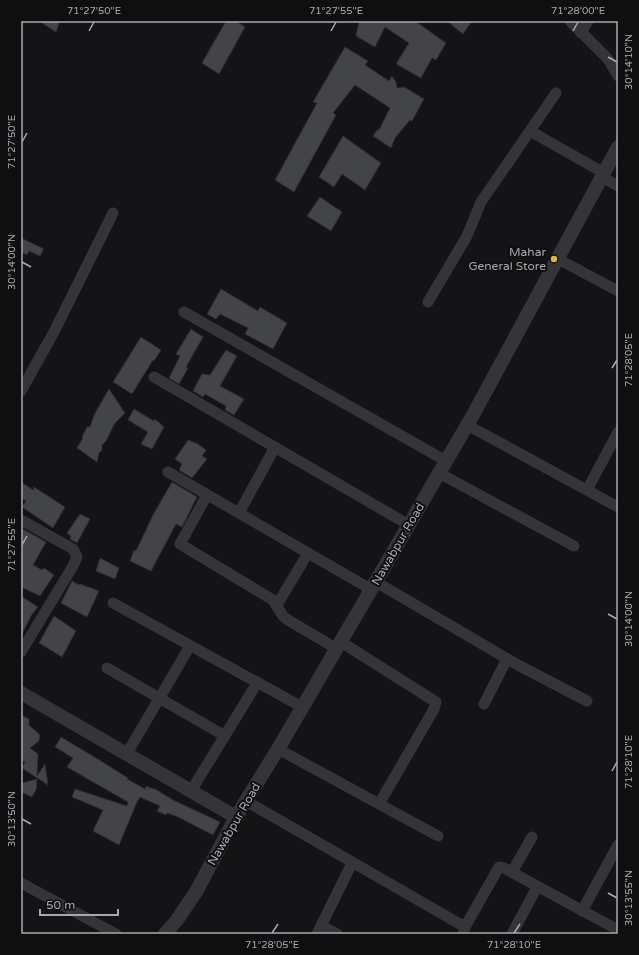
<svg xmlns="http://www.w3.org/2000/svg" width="639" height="955" font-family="'Varela Round',sans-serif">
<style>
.building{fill:#434447;stroke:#2e2e31}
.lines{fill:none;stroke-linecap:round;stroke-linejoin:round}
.minor{stroke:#353539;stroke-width:11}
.tertiary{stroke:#353539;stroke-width:14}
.ticks{fill:none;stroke:#a7aab3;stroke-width:1.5}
.poi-dot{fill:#dbb546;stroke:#0f0f10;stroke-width:1.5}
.labels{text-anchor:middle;stroke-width:4;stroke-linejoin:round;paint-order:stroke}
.poi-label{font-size:12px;fill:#a7aab3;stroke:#0f0f10;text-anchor:end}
.street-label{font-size:12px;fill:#a7aab3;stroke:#0f0f10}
.neatline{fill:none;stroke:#a7aab3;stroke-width:1.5}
.ticks-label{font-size:10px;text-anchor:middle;fill:#a7aab3}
</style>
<rect width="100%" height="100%" fill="#141315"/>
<g class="building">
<path d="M 39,21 L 60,21 L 56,32 Z"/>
<path d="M 226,21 L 236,21 L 245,27 L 219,74 L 202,63 Z"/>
<path d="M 359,21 L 415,21 L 446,43 L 436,60 L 432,58 L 421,78 L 396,64 L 409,43 L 385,27 L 375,47 L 356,36 Z"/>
<path d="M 447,21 L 472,21 L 463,34 Z"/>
<path d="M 345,47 L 368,61 L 365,65 L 389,81 L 392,76 L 396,82 L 397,88 L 404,87 L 424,99 L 412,121 L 410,120 L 395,138 L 391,148 L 373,136 L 377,130 L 379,130 L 390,108 L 355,85 L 333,113 L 336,115 L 294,192 L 275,180 L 317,103 L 313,102 Z"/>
<path d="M 343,136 L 381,163 L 365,190 L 342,174 L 334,187 L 319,177 Z"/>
<path d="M 320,197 L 342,212 L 331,231 L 307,216 Z"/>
<path d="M 21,238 L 44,249 L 40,256 L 29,251 L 27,255 L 21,252 Z"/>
<path d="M 221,289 L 258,311 L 260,307 L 287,323 L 273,349 L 245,334 L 248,328 L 220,314 L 216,319 L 207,314 Z"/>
<path d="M 191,329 L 203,337 L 186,367 L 188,368 L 179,384 L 169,378 L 180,356 L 176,354 Z"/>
<path d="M 141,337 L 161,350 L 154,361 L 153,360 L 132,394 L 113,382 Z"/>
<path d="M 226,350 L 237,356 L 220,386 L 244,399 L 234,415 L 225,410 L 226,406 L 205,394 L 203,397 L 193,391 L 202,374 L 210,375 Z"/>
<path d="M 109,389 L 125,413 L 115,423 L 106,441 L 102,445 L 102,450 L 99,453 L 97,462 L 77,448 L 83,438 L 82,437 L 87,427 L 90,427 L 95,413 Z"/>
<path d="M 134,409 L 154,421 L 155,419 L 164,427 L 152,449 L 141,444 L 148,432 L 128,420 Z"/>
<path d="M 188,440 L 198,444 L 206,450 L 202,456 L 207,459 L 192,478 L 179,470 L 182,464 L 175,459 Z"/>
<path d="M 21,482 L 33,490 L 34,487 L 65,507 L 53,528 L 22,507 L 26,501 L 21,498 Z"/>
<path d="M 172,482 L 197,497 L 182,527 L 176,524 L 151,571 L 130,561 L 134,550 L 136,551 L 153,515 Z"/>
<path d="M 80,514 L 90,519 L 77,543 L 70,539 L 71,536 L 67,533 Z"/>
<path d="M 21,528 L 46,542 L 33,565 L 42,570 L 44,568 L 54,575 L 40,596 L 21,587 Z"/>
<path d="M 100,558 L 119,568 L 115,579 L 96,571 Z"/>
<path d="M 72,581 L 79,585 L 80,584 L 99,591 L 87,617 L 61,603 Z"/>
<path d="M 21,596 L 38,607 L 31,616 L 21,636 Z"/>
<path d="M 54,616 L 76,631 L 62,657 L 39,643 Z"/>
<path d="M 21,715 L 29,719 L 29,725 L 40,735 L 39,741 L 30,748 L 38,754 L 37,776 L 45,764 L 48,785 L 22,768 L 25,762 L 21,760 Z"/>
<path d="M 61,737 L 101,761 L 128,778 L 127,779 L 145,789 L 146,786 L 157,790 L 173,800 L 220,822 L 213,835 L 176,816 L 167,813 L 166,815 L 157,811 L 160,806 L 140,797 L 137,802 L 119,845 L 93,831 L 103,810 L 72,797 L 75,789 L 127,806 L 128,802 L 67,767 L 73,758 L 55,747 Z"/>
<path d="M 37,779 L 36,790 L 32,797 L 21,792 L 22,783 Z"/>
</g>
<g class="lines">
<g class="minor">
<path d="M 570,21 L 608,59 L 618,76"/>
<path d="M 581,33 L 588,21"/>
<path d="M 530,131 L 604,173"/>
<path d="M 602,177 L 618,186"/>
<path d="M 558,259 L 618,291"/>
<path d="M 428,302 L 467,236 L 481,202 L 556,93"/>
<path d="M 184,312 L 446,461"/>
<path d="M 154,377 L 409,525"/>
<path d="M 21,391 L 55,330 L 113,213"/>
<path d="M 467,425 L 618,507"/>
<path d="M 168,472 L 372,590"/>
<path d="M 439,473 L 574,546"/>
<path d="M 587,490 L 618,432"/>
<path d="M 207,495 L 180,544 L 273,600 L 283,616 L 288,620 L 337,649"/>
<path d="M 239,513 L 275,447"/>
<path d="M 21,520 L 73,549 L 77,557 L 73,566 L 21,652"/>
<path d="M 376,582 L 518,665 L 587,701"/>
<path d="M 113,603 L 302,707"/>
<path d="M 277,605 L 308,553"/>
<path d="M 341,642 L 436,702 L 434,709 L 379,804"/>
<path d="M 107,668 L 225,736"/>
<path d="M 484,704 L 507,659"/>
<path d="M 278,749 L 438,836"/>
<path d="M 126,755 L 190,646"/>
<path d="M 191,791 L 257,683"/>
<path d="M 246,801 L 465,927"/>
<path d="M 512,872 L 532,837"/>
<path d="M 21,883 L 116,934"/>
<path d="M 582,911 L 618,845"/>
<path d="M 321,925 L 337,934"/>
<path d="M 317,934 L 352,863"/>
<path d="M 463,934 L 465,927 L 499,867 L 504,868 L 618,930"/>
<path d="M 512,934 L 537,887"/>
</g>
<g class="tertiary">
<path d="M 21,693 L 236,817"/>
<path d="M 165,934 L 177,920 L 196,892 L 236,817 L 278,749 L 473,415 L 618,147"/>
</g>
</g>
<path class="ticks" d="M 89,31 L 94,22M 331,31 L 336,22M 573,31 L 578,22M 608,57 L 617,62M 22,142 L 27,133M 22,262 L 31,267M 612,368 L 617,360M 22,545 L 27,536M 608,614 L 617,619M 612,771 L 617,762M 22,819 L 31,824M 608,893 L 617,898M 272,933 L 278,924M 514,933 L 520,924"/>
<circle class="poi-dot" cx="554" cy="259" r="4"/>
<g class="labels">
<g class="poi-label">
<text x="546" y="256">Mahar<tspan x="546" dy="14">General Store</tspan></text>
</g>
<g class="street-label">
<text transform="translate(398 544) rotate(-60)" y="4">Nawabpur Road</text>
<text transform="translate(234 824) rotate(-60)" y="4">Nawabpur Road</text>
</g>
</g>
<rect width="639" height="955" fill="none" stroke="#0f0f10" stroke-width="44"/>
<path d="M40 909v6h78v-6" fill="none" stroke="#a7aab3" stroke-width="2"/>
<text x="46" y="909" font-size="12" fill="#a7aab3" stroke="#0f0f10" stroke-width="3" paint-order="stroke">50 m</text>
<rect x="22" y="22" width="595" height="911" class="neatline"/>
<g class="ticks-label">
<text x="94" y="14">71°27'50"E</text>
<text x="336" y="14">71°27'55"E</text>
<text x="578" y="14">71°28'00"E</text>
<text transform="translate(628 62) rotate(-90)" y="4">30°14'10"N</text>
<text transform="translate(11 142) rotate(-90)" y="4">71°27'50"E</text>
<text transform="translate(11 262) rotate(-90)" y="4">30°14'00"N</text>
<text transform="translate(628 360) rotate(-90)" y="4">71°28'05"E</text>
<text transform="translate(11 545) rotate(-90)" y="4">71°27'55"E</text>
<text transform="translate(628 619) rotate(-90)" y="4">30°14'00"N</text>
<text transform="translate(628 762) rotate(-90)" y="4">71°28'10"E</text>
<text transform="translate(11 819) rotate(-90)" y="4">30°13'50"N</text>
<text transform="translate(628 898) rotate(-90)" y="4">30°13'55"N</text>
<text x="272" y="948">71°28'05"E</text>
<text x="514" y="948">71°28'10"E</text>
</g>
</svg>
